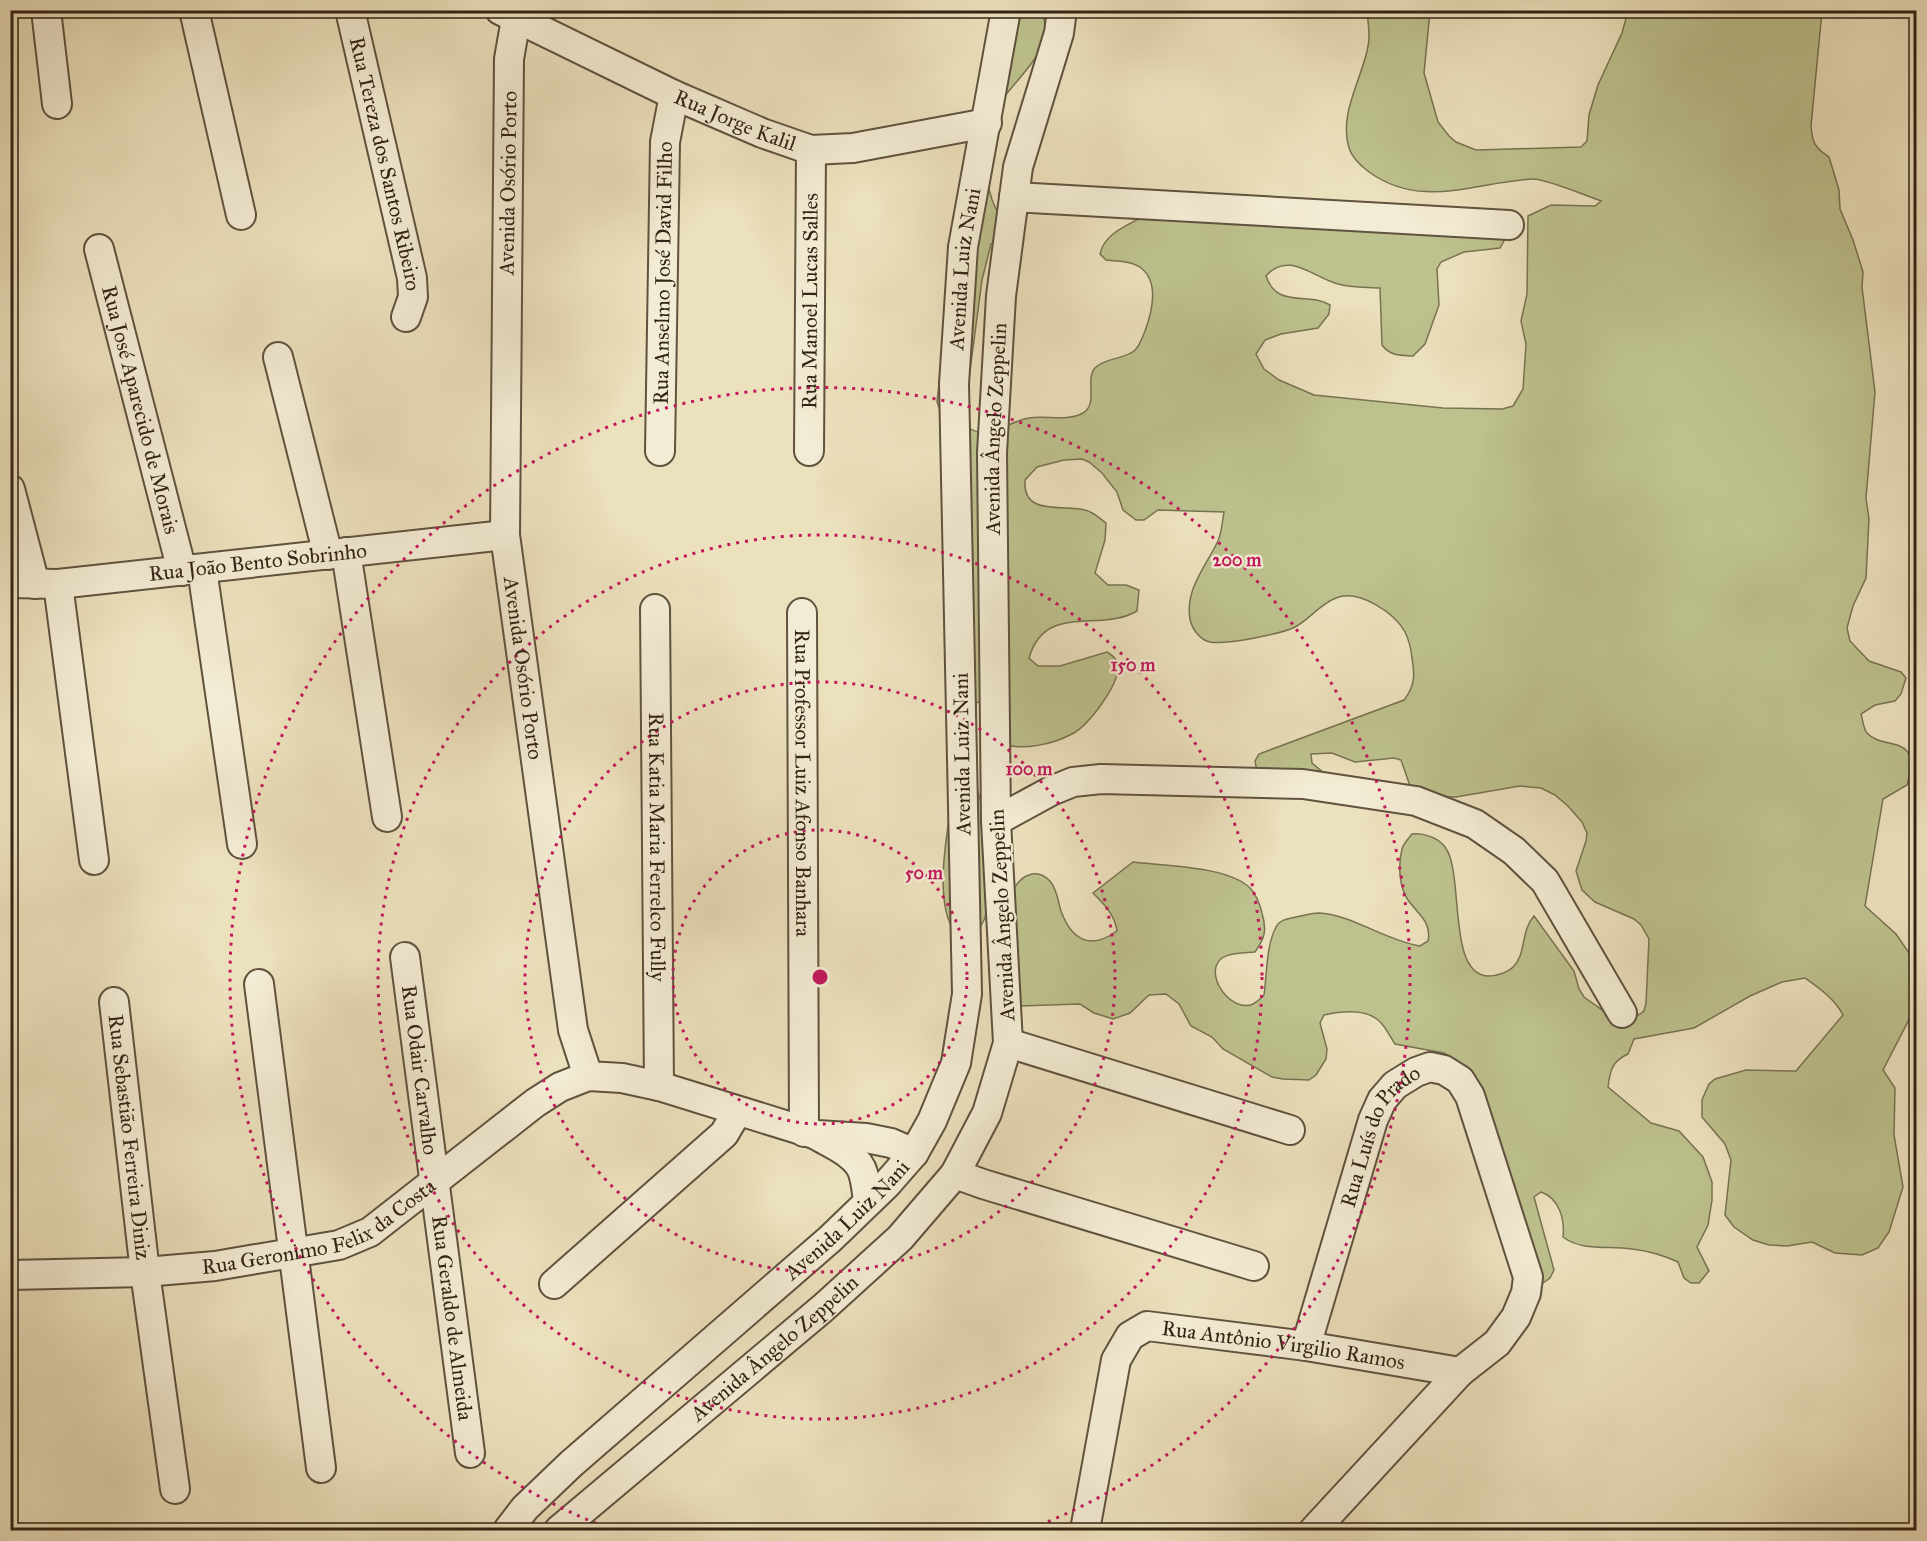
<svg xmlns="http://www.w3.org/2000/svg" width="1927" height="1541" font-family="'IM FELL Great Primer',serif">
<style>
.green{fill:#bdc18d;stroke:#787251;stroke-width:1.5}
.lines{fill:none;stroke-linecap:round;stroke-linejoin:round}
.minor-casing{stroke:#60523f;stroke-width:32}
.minor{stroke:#f3ecd4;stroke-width:28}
.ring{fill:none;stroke:#c2185b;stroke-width:3;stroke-dasharray:3 6}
.labels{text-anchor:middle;stroke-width:4.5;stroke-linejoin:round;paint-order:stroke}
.street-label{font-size:21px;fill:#322315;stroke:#f3ecd4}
.centre{fill:#c2185b;stroke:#f3ecd4;stroke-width:3}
.ring-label{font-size:18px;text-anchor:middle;font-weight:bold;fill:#c2185b;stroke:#f3ecd4;stroke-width:4.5;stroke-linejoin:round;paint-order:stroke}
</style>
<rect width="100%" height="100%" fill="#ece1bd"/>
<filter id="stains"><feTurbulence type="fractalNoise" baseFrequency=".00333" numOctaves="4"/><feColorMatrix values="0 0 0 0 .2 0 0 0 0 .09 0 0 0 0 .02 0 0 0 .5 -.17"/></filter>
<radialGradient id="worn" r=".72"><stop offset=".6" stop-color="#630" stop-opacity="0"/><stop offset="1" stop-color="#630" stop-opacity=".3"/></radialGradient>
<path class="green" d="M 1010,11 L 1041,11 C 1060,51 1012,78 996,110 C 993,115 993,122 992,128 C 987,155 983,184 996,209 L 1024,201 L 1029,208 C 1023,232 1012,234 991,244 L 982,280 L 966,401 L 969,428 C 988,441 1009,421 1029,418 C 1046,415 1067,422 1083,413 C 1099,404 1084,377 1096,367 C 1106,358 1124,359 1134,351 C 1140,346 1142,338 1145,331 C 1152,312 1160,283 1141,268 C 1132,261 1117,261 1106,260 L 1100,254 C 1104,234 1126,226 1142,217 L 1505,239 L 1500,248 L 1464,252 L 1441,262 L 1437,269 L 1439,305 L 1425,344 L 1413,356 C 1399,355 1390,356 1382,345 L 1380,288 C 1367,287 1351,288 1338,284 C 1314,278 1288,250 1266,276 C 1277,309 1309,292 1330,305 L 1329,314 L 1318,328 L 1281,334 L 1265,340 L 1256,354 L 1264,369 L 1279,380 L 1314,395 L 1443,408 L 1502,409 L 1513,406 L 1523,389 L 1526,344 L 1521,321 L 1527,294 L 1528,216 L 1551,205 L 1595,206 L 1601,201 C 1587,196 1544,178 1532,179 C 1475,182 1422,210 1369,172 C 1361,166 1352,158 1349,148 C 1339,115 1360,82 1367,51 C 1371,37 1368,24 1367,11 L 1430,11 L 1424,73 L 1438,122 L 1449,136 L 1456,142 L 1476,150 L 1581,147 L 1587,141 L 1589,115 L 1598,85 L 1622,33 L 1628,11 L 1822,11 L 1811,126 C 1812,142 1815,148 1829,157 L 1839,190 L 1840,209 L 1853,240 L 1863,272 L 1862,287 L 1875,392 L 1866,498 L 1869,519 L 1866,578 L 1853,606 L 1847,628 L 1850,641 L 1869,661 L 1901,672 L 1906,678 L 1901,694 L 1895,701 L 1875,705 L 1861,714 C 1863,720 1863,728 1867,733 C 1884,752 1923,731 1907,785 L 1883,799 L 1865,906 L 1896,934 L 1916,963 L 1916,1006 L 1883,1070 L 1895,1088 L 1894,1135 L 1903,1187 L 1889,1232 L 1878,1248 L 1862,1255 L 1835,1253 L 1812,1242 L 1787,1246 L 1769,1245 L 1753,1240 L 1734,1227 L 1725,1215 L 1731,1160 L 1725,1144 L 1702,1117 L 1702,1100 L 1709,1084 L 1715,1079 L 1746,1070 L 1796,1071 L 1843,1015 C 1835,999 1819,988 1805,978 L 1782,982 L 1750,996 L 1694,1028 L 1634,1039 L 1628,1054 C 1612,1061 1610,1071 1608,1087 L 1651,1123 L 1679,1131 L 1703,1157 L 1712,1182 L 1712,1200 L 1708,1225 L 1697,1247 L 1709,1271 L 1699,1283 L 1691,1283 L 1684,1278 L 1678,1262 C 1663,1255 1649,1251 1632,1249 C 1609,1245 1583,1252 1563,1237 C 1565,1219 1559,1198 1541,1192 L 1534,1197 L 1554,1270 L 1550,1278 L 1543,1283 L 1535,1281 L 1458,1062 L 1444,1053 L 1395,1044 C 1391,1038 1387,1030 1382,1024 C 1369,1008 1342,1011 1324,1015 L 1320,1023 L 1327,1049 L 1326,1059 L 1316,1075 L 1309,1080 L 1283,1079 L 1272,1077 L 1223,1049 L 1212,1037 L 1191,1026 L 1179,1004 L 1166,994 L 1149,995 L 1130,1013 L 1113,1019 L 1094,1013 L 1080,1004 L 1020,1006 L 1015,1000 C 1013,979 1011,957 1009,936 C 1008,927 1006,917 1007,908 C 1007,897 1018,878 1029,875 C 1037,872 1044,875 1050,881 C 1057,889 1058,901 1061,911 C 1072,941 1091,950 1117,931 C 1115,915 1104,904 1093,893 L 1133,862 C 1164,866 1228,866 1250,888 C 1256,894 1260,905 1262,913 C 1267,930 1265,938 1255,952 C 1245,953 1231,952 1222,958 C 1202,973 1231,1014 1253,1004 C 1257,1002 1261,998 1264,995 C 1267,974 1266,946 1276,927 C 1280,919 1289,919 1296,917 C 1303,916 1311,913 1319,913 C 1350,914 1387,941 1420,946 L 1428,941 C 1432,922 1418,914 1408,900 C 1399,887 1398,865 1402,849 C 1403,844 1409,838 1412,834 C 1423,833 1438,837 1445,847 C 1465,873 1446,976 1489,976 C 1497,976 1509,972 1514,966 C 1526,954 1521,930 1534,916 L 1574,971 L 1579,989 L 1584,997 L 1605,1012 L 1630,1021 L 1644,1011 L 1646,1003 L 1649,939 L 1641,925 L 1634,919 L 1595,902 L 1582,890 L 1576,871 L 1586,841 L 1587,833 L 1582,822 L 1568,806 L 1555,795 L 1541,788 L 1520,786 L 1456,797 L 1427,796 L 1410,786 L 1401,760 L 1394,758 L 1355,762 L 1332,753 L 1311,754 L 1312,763 L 1325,774 L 1257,772 L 1255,761 L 1259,754 L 1404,700 C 1415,686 1415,675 1412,658 C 1411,649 1409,640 1405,632 C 1394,612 1358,589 1336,598 C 1320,604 1310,619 1295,627 C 1281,634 1226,645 1210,642 C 1200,640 1192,629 1190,619 C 1185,590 1205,567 1217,543 C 1222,534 1222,522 1224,512 L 1158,510 L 1144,520 L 1136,520 L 1123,510 L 1117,492 L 1102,473 L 1089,462 L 1082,459 L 1064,460 L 1037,467 L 1025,480 C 1022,517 1064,504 1085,510 C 1094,512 1099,518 1106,523 L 1105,540 L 1095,573 L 1108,585 L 1126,585 L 1139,590 L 1137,611 C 1100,633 1045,602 1029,658 L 1038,666 L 1060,666 L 1107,652 C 1112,655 1118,659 1118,666 C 1119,685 1089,725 1072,734 C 1053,744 1023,751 1003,744 L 987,698 L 976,703 L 974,778 L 985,816 L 990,891 L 985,918 L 977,933 L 953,929 C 935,900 946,836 952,803 L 948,433 L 937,402 L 940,375 L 948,348 Z"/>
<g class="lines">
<g class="minor-casing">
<g id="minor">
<path d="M 46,10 L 57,104"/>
<path d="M 194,10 L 241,215"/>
<path id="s1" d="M 350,10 L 412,278 L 413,297 L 406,317"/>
<path id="s2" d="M 500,10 L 674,95 L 762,133 L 811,150 L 853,148 L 987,123"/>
<path id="s3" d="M 516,19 L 509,59 L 505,535 L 573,1030 L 588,1076 L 622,1078 L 659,1086 L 817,1135 L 866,1138 L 891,1143 L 914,1153"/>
<path d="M 1014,197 L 1509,225"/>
<path id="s4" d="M 99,249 L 182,571"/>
<path d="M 278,357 L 328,555"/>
<path id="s5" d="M 660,451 L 665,142 L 674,95"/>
<path id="s6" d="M 809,451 L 811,150"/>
<path d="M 10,489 L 35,584"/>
<path d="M 346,552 L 387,817"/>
<path d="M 202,569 L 242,844"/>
<path id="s7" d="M 10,583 L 58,584 L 505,535"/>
<path d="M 58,584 L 94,860"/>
<path id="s8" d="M 655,609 L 659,1086"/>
<path id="s9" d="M 802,613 L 804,1132"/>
<path d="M 996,821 L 1051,791 L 1073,782 L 1101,779 L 1303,784 L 1416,801 L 1475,824 L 1514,851 L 1545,881 L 1622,1013"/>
<path id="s10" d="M 405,957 L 470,1453"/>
<path d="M 259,984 L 321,1468"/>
<path id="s11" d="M 114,1002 L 145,1272 L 175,1489"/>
<path d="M 1008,1043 L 1290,1130"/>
<path d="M 818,1136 C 833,1145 858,1155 863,1173 C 866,1182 867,1193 868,1202"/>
<path d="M 955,1174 L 983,1184 L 1254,1266"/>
<path id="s12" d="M 10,1275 L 145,1272 L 215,1266 L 339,1245 L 370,1232 L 535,1103 L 560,1087 L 588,1076"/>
<path d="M 554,1284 L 724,1134 L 737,1112"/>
<path id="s13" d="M 1306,1346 L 1373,1120 L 1382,1100 L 1395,1085 L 1416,1072 L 1430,1067 L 1444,1070 L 1460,1080 L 1470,1096 L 1528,1277 L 1526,1293 L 1516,1317 L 1497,1343 L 1460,1372 L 1314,1530"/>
<path id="s14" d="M 508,1530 L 525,1508 L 571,1464 L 830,1239 L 886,1185 L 914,1153 L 932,1121 L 956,1063 L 967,994 L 954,384 L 963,247 L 1006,10"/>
<path id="s15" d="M 559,1530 L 823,1308 L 900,1238 L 955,1174 L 987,1113 L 1008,1043 L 996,821 L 992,453 L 1001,296 L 1018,167 L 1059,33 L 1062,10"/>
<path id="s16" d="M 1085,1530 L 1116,1360 L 1130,1336 L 1147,1326 L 1306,1346 L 1460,1372"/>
</g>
</g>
<use href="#minor" class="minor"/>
</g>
<g class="ring">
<circle cx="820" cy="977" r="147"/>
<circle cx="820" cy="977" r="295"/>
<circle cx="820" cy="977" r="442"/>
<path d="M613 1530A590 590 0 1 1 1027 1530"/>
</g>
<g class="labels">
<g class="street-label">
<text dy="7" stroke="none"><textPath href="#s2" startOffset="260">Rua Jorge Kalil</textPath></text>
<text dy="7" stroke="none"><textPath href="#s1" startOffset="158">Rua Tereza dos Santos Ribeiro</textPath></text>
<text transform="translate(508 183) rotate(-89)" y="7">Avenida Osório Porto</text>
<text dy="7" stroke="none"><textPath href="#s14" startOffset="1450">Avenida Luiz Nani</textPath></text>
<text dy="7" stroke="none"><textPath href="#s5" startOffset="178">Rua Anselmo José David Filho</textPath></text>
<text dy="7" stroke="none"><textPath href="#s6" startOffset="150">Rua Manoel Lucas Salles</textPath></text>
<text dy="7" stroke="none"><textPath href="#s4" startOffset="166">Rua José Aparecido de Morais</textPath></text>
<text dy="7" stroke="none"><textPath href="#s15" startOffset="1290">Avenida Ângelo Zeppelin</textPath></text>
<text dy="7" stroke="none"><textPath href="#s7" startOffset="249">Rua João Bento Sobrinho</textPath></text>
<text dy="7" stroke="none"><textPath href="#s3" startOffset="651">Avenida Osório Porto</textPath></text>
<text transform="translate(962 754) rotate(-91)" y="7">Avenida Luiz Nani</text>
<text dy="7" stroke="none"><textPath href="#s9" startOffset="170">Rua Professor Luiz Afonso Banhara</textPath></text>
<text dy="7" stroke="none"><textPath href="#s8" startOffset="238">Rua Katia Maria Ferrelco Fully</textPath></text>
<text transform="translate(1002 915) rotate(-93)" y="7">Avenida Ângelo Zeppelin</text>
<text dy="7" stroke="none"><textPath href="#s10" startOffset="114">Rua Odair Carvalho</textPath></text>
<text dy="7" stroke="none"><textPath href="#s11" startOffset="136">Rua Sebastião Ferreira Diniz</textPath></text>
<text dy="7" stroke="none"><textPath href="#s13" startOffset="225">Rua Luís do Prado</textPath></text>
<text dy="7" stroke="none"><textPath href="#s14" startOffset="460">Avenida Luiz Nani</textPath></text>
<text dy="7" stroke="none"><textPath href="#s12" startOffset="318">Rua Geronimo Felix da Costa</textPath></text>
<text dy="7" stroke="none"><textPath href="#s10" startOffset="364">Rua Geraldo de Almeida</textPath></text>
<text dy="7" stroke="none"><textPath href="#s16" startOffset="358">Rua Antônio Virgilio Ramos</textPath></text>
<text dy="7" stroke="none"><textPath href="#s15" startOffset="282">Avenida Ângelo Zeppelin</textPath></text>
</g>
</g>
<circle cx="820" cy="977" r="9" class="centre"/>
<g class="ring-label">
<text x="1237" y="566">200 m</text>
<text x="1133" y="671">150 m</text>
<text x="1029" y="775">100 m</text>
<text x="924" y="879">50 m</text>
</g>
<rect width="1927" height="1541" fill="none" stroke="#ece1bd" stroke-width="36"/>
<rect x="12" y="12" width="1903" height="1517" fill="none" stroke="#322315" stroke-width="3"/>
<rect x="18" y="18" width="1891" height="1505" fill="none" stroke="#322315" stroke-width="1.5"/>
<rect width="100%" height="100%" filter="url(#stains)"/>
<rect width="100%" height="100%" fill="url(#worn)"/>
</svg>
